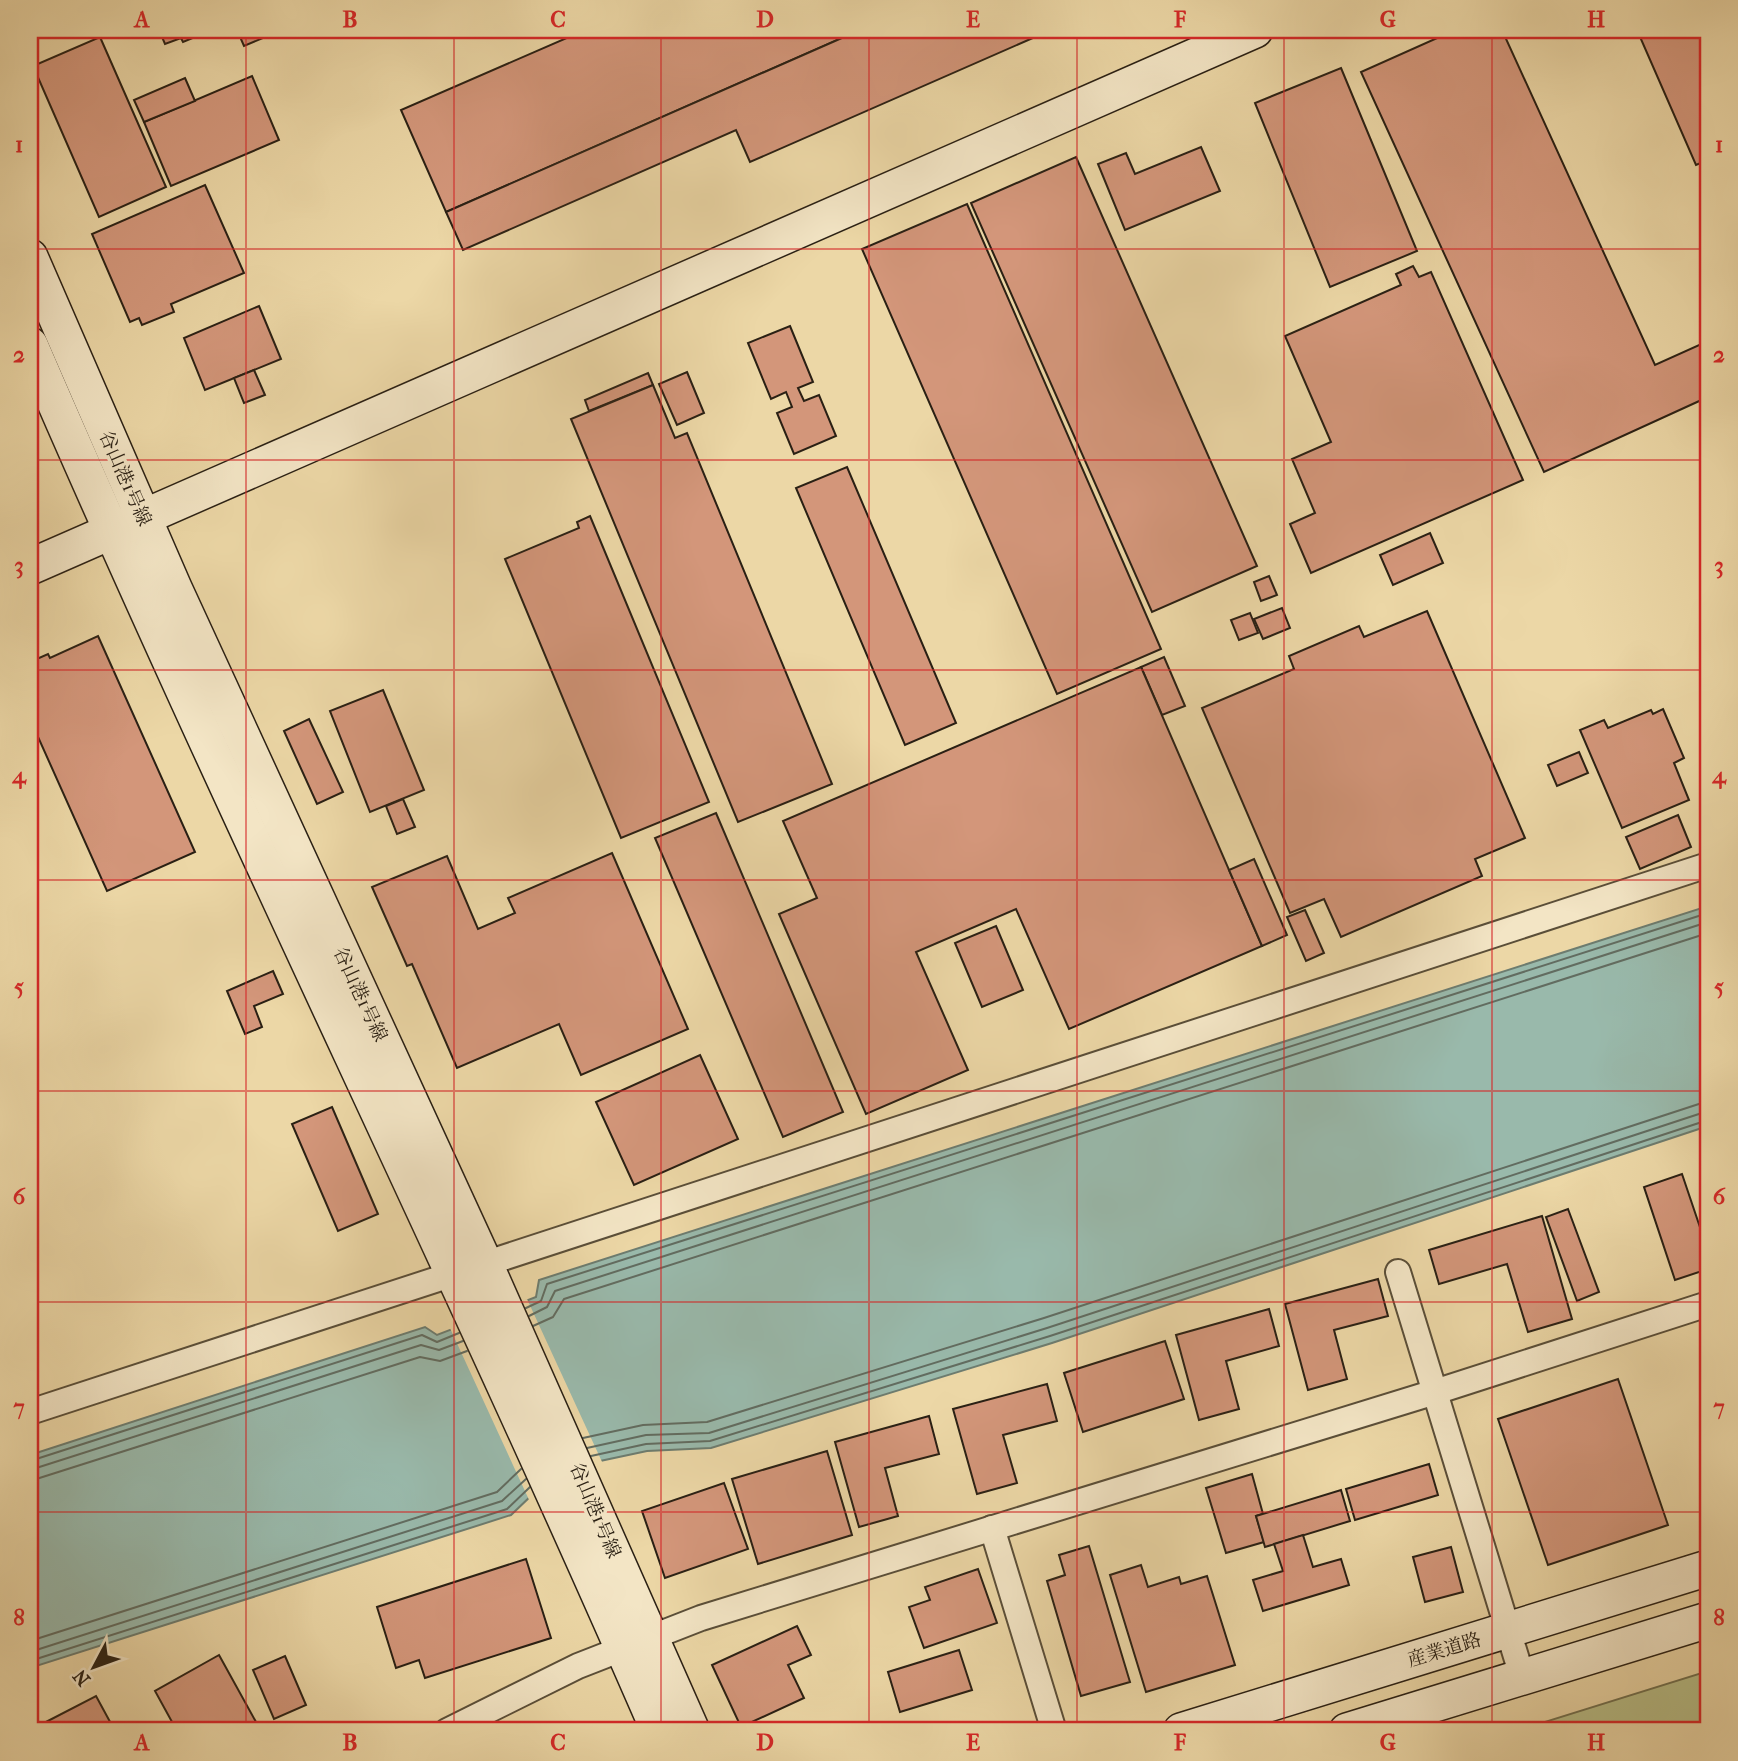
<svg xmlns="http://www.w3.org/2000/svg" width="1738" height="1761" font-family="'IM FELL French Canon','Noto Serif JP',serif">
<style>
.green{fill:#b8be87;stroke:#716f4e;stroke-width:2}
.water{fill:#99b9ab;stroke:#6d7c6f;stroke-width:2}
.pier{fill:#ecd7a6}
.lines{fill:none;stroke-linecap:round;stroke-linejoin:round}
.shore{stroke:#626c60;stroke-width:2}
.building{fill:#d3967a;stroke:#2a2014;stroke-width:2}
.street-casing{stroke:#5a4e38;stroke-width:28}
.secondary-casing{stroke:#2a2014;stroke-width:38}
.street{stroke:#f3e5c5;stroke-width:24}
.secondary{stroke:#f3e5c5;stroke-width:35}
.grid{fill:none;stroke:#d62828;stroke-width:2;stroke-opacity:0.55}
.labels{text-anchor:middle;stroke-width:7;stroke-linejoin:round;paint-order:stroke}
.street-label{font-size:19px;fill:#2a2014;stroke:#f3e5c5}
.neatline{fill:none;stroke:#d62828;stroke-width:2.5}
.grid-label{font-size:23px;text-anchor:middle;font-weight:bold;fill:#d62828}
</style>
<rect width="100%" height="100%" fill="#ecd7a6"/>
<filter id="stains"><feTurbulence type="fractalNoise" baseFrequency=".00286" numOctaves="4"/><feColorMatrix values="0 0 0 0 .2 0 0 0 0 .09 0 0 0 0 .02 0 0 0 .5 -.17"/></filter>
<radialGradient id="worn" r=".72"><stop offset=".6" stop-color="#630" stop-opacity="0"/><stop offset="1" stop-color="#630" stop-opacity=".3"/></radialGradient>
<path class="green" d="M 1708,1671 L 1708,1731 L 1516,1731 Z"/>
<path class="water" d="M 1708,906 L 1708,1126 L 1052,1343 L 711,1448 L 647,1451 L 558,1470 L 511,1515 L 30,1668 L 30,1455 L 425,1327 L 437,1335 L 536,1297 L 539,1280 Z"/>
<path class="pier" d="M 527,1299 L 603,1464 L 560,1473 L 530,1502 L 449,1326 Z"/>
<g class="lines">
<g class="shore">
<path d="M 526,1308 L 541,1301 L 547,1284 L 1708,913"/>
<path d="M 529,1316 L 547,1307 L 555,1291 L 1708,922"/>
<path d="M 533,1326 L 553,1317 L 564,1299 L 1708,933"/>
<path d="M 583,1438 L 643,1425 L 707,1422 L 1044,1318 L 1708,1101"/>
<path d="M 587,1448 L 646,1435 L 709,1433 L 1047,1328 L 1708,1111"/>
<path d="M 591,1456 L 646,1444 L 710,1441 L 1050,1336 L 1708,1120"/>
<path d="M 30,1461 L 422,1335 L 437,1342 L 459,1333"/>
<path d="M 30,1470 L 421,1345 L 439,1350 L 463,1341"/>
<path d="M 30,1481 L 420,1357 L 440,1361 L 467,1351"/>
<path d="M 30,1641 L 497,1492 L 521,1469"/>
<path d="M 30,1652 L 502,1501 L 526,1479"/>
<path d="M 30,1661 L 507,1509 L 530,1487"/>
</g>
</g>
<g class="building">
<path d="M 159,30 L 212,30 L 183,42 L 181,38 L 165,44 Z"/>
<path d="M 237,30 L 282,30 L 244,46 Z"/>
<path d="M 585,30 L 599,30 L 600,33 L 621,30 L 623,36 L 637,30 L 860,30 L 446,212 L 401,110 Z"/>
<path d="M 860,30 L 1051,30 L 750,162 L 736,130 L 463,250 L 446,212 Z"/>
<path d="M 1455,30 L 1502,30 L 1655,365 L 1708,341 L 1708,397 L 1544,472 L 1361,72 Z"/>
<path d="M 1637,30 L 1708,30 L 1708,160 L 1696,165 Z"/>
<path d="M 100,37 L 166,187 L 99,217 L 33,66 Z"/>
<path d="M 1341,68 L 1417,251 L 1330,287 L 1255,103 Z"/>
<path d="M 252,76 L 279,140 L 171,186 L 144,122 Z"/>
<path d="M 185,78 L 195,101 L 144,122 L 134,100 Z"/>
<path d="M 1201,147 L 1220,191 L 1125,230 L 1098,164 L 1126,153 L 1135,174 Z"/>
<path d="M 1076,157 L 1257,566 L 1152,612 L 971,203 Z"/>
<path d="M 205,185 L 244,273 L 171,304 L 174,312 L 142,325 L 139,318 L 130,322 L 92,234 Z"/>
<path d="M 967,204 L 1161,649 L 1057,694 L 862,249 Z"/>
<path d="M 1413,266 L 1419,277 L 1431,272 L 1523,480 L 1311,573 L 1290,524 L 1315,513 L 1292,459 L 1331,442 L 1285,336 L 1401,285 L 1396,274 Z"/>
<path d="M 259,306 L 281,359 L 205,390 L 184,338 Z"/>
<path d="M 790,326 L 813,382 L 798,388 L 804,401 L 819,395 L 836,436 L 794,454 L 777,413 L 792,407 L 786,392 L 771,399 L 748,343 Z"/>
<path d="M 254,370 L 265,395 L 244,403 L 234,378 Z"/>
<path d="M 687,372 L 704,413 L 677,425 L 659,384 Z"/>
<path d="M 648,373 L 653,385 L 589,411 L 585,400 Z"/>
<path d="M 653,385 L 675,438 L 687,433 L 832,784 L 738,822 L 571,419 Z"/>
<path d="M 847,467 L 956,723 L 905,745 L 796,488 Z"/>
<path d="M 590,516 L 709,802 L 621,838 L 505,559 L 579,528 L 577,522 Z"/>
<path d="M 1430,533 L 1443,563 L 1393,585 L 1380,555 Z"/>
<path d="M 1269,576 L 1277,595 L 1261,601 L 1254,582 Z"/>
<path d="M 1282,608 L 1290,628 L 1263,639 L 1254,619 Z"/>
<path d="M 1427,611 L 1525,838 L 1475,859 L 1482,876 L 1341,937 L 1324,899 L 1290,913 L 1202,708 L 1294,669 L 1289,656 L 1359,626 L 1364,637 Z"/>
<path d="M 1250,613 L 1258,633 L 1239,640 L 1231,620 Z"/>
<path d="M 98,636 L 195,852 L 107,891 L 30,719 L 30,662 L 48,654 L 50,658 Z"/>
<path d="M 1164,657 L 1185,706 L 1162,715 L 1141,667 Z"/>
<path d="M 1141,667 L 1262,946 L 1069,1029 L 1016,909 L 916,952 L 968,1070 L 866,1114 L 779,914 L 817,898 L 783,821 Z"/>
<path d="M 383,690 L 424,790 L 370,812 L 330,711 Z"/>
<path d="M 1663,709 L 1684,758 L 1674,763 L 1689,800 L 1622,828 L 1580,730 L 1604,720 L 1608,728 L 1651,710 L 1653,714 Z"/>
<path d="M 309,719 L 343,792 L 317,804 L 284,731 Z"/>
<path d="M 1579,752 L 1588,773 L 1557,786 L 1548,765 Z"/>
<path d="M 403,799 L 415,827 L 397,834 L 386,806 Z"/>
<path d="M 716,813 L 843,1112 L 783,1137 L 655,838 Z"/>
<path d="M 1678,815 L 1691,847 L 1640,869 L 1626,837 Z"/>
<path d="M 612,853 L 688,1029 L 581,1075 L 559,1024 L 457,1068 L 412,964 L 407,966 L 372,887 L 447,856 L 478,929 L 515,913 L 508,898 Z"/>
<path d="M 1254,859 L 1287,935 L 1262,946 L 1229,870 Z"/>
<path d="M 1305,910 L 1324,953 L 1306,961 L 1287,917 Z"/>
<path d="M 996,926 L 1023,990 L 982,1007 L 955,943 Z"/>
<path d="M 273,971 L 283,994 L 254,1006 L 262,1027 L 245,1034 L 227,991 Z"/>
<path d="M 700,1055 L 738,1139 L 634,1185 L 596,1102 Z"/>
<path d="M 332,1107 L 378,1214 L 338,1231 L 292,1124 Z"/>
<path d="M 1682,1174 L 1708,1251 L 1708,1269 L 1675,1280 L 1644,1187 Z"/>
<path d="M 1568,1209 L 1599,1292 L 1577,1301 L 1546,1217 Z"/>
<path d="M 1542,1216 L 1572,1319 L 1528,1332 L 1507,1264 L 1439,1284 L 1429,1250 Z"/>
<path d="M 1378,1279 L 1388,1316 L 1334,1330 L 1347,1379 L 1308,1390 L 1285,1304 Z"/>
<path d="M 1269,1309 L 1279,1346 L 1226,1361 L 1239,1409 L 1199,1420 L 1176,1335 Z"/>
<path d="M 1165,1341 L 1184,1399 L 1083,1432 L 1064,1373 Z"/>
<path d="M 1618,1379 L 1668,1525 L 1548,1565 L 1498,1419 Z"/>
<path d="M 1047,1384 L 1057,1421 L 1003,1435 L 1017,1483 L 977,1494 L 953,1409 Z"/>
<path d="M 929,1416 L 939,1454 L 885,1468 L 898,1516 L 859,1527 L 835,1442 Z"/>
<path d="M 827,1451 L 852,1535 L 758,1564 L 732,1479 Z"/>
<path d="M 1429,1464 L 1438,1495 L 1355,1520 L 1346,1489 Z"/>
<path d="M 1252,1474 L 1263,1514 L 1256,1516 L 1264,1542 L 1226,1553 L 1206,1488 Z"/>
<path d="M 724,1483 L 748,1549 L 665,1578 L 642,1511 Z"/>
<path d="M 1341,1490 L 1350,1521 L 1265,1547 L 1256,1516 Z"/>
<path d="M 1303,1535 L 1313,1567 L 1341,1559 L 1349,1585 L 1263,1611 L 1253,1580 L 1283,1571 L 1274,1544 Z"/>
<path d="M 1089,1546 L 1130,1682 L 1081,1696 L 1047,1581 L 1065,1575 L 1059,1555 Z"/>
<path d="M 1451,1547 L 1463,1592 L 1425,1602 L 1413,1557 Z"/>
<path d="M 526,1559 L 551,1638 L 425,1678 L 419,1660 L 396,1668 L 377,1607 Z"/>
<path d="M 1141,1565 L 1148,1587 L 1179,1577 L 1181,1584 L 1207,1576 L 1235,1665 L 1146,1692 L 1110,1575 Z"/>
<path d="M 978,1569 L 997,1623 L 924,1648 L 909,1607 L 930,1600 L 925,1587 Z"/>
<path d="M 797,1626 L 811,1655 L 788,1665 L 804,1698 L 741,1727 L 712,1665 Z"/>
<path d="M 959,1650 L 972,1690 L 900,1712 L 888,1672 Z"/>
<path d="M 219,1655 L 261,1731 L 177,1731 L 155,1691 Z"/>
<path d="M 285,1656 L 306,1705 L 274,1719 L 253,1670 Z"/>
<path d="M 96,1696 L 115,1731 L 46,1731 L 42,1724 Z"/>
</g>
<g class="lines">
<g class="street-casing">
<g id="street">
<path d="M 1398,1272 L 1522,1676"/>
<path d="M 30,1412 L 1708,865"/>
<path d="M 992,1528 L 1054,1731"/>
<path d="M 447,1731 L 578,1666 L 701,1618 L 1435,1392 L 1708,1304"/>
</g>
</g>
<g class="secondary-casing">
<g id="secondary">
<path d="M 30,257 L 174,588 L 485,1264 L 692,1731"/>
<path d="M 30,345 C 231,811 457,1266 659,1731"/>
<path d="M 30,567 L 1255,30"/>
<path d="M 1181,1731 L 1708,1568"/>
<path d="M 1347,1731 L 1708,1620"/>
</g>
</g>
<use href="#street" class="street"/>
<use href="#secondary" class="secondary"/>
</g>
<path class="grid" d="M 246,30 L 246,1731M 454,30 L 454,1731M 661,30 L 661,1731M 869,30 L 869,1731M 1077,30 L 1077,1731M 1284,30 L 1284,1731M 1492,30 L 1492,1731M 30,249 L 1708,249M 30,460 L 1708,460M 30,670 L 1708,670M 30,880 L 1708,880M 30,1091 L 1708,1091M 30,1302 L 1708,1302M 30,1512 L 1708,1512"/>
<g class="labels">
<g class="street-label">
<text transform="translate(126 478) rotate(66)" y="7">谷山港1号線</text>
<text transform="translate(361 994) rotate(65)" y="7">谷山港1号線</text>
<text transform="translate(596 1510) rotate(67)" y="7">谷山港1号線</text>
<text transform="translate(1444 1649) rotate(-17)" y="7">産業道路</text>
</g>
</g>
<rect width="1738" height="1761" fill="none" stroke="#ecd7a6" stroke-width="77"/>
<g transform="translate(94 1667) rotate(229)" stroke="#f3e5c5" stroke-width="5" paint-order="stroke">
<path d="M0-5L12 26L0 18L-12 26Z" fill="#2a2014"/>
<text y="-10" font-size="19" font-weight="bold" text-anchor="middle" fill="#2a2014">N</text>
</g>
<rect x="38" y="38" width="1662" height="1684" class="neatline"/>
<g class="grid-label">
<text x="142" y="27">A</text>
<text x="350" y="27">B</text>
<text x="558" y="27">C</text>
<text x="765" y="27">D</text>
<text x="973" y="27">E</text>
<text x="1180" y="27">F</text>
<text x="1388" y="27">G</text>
<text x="1596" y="27">H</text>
<text x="19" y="152">1</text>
<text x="1719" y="152">1</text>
<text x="19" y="362">2</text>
<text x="1719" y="362">2</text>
<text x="19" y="573">3</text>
<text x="1719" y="573">3</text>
<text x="19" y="783">4</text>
<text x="1719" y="783">4</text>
<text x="19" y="994">5</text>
<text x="1719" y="994">5</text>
<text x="19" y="1204">6</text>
<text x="1719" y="1204">6</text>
<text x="19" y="1415">7</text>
<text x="1719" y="1415">7</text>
<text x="19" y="1625">8</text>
<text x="1719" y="1625">8</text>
<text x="142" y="1750">A</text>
<text x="350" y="1750">B</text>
<text x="558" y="1750">C</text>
<text x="765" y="1750">D</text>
<text x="973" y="1750">E</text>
<text x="1180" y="1750">F</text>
<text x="1388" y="1750">G</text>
<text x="1596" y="1750">H</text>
</g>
<rect width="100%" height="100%" filter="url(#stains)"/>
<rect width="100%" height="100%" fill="url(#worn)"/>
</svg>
